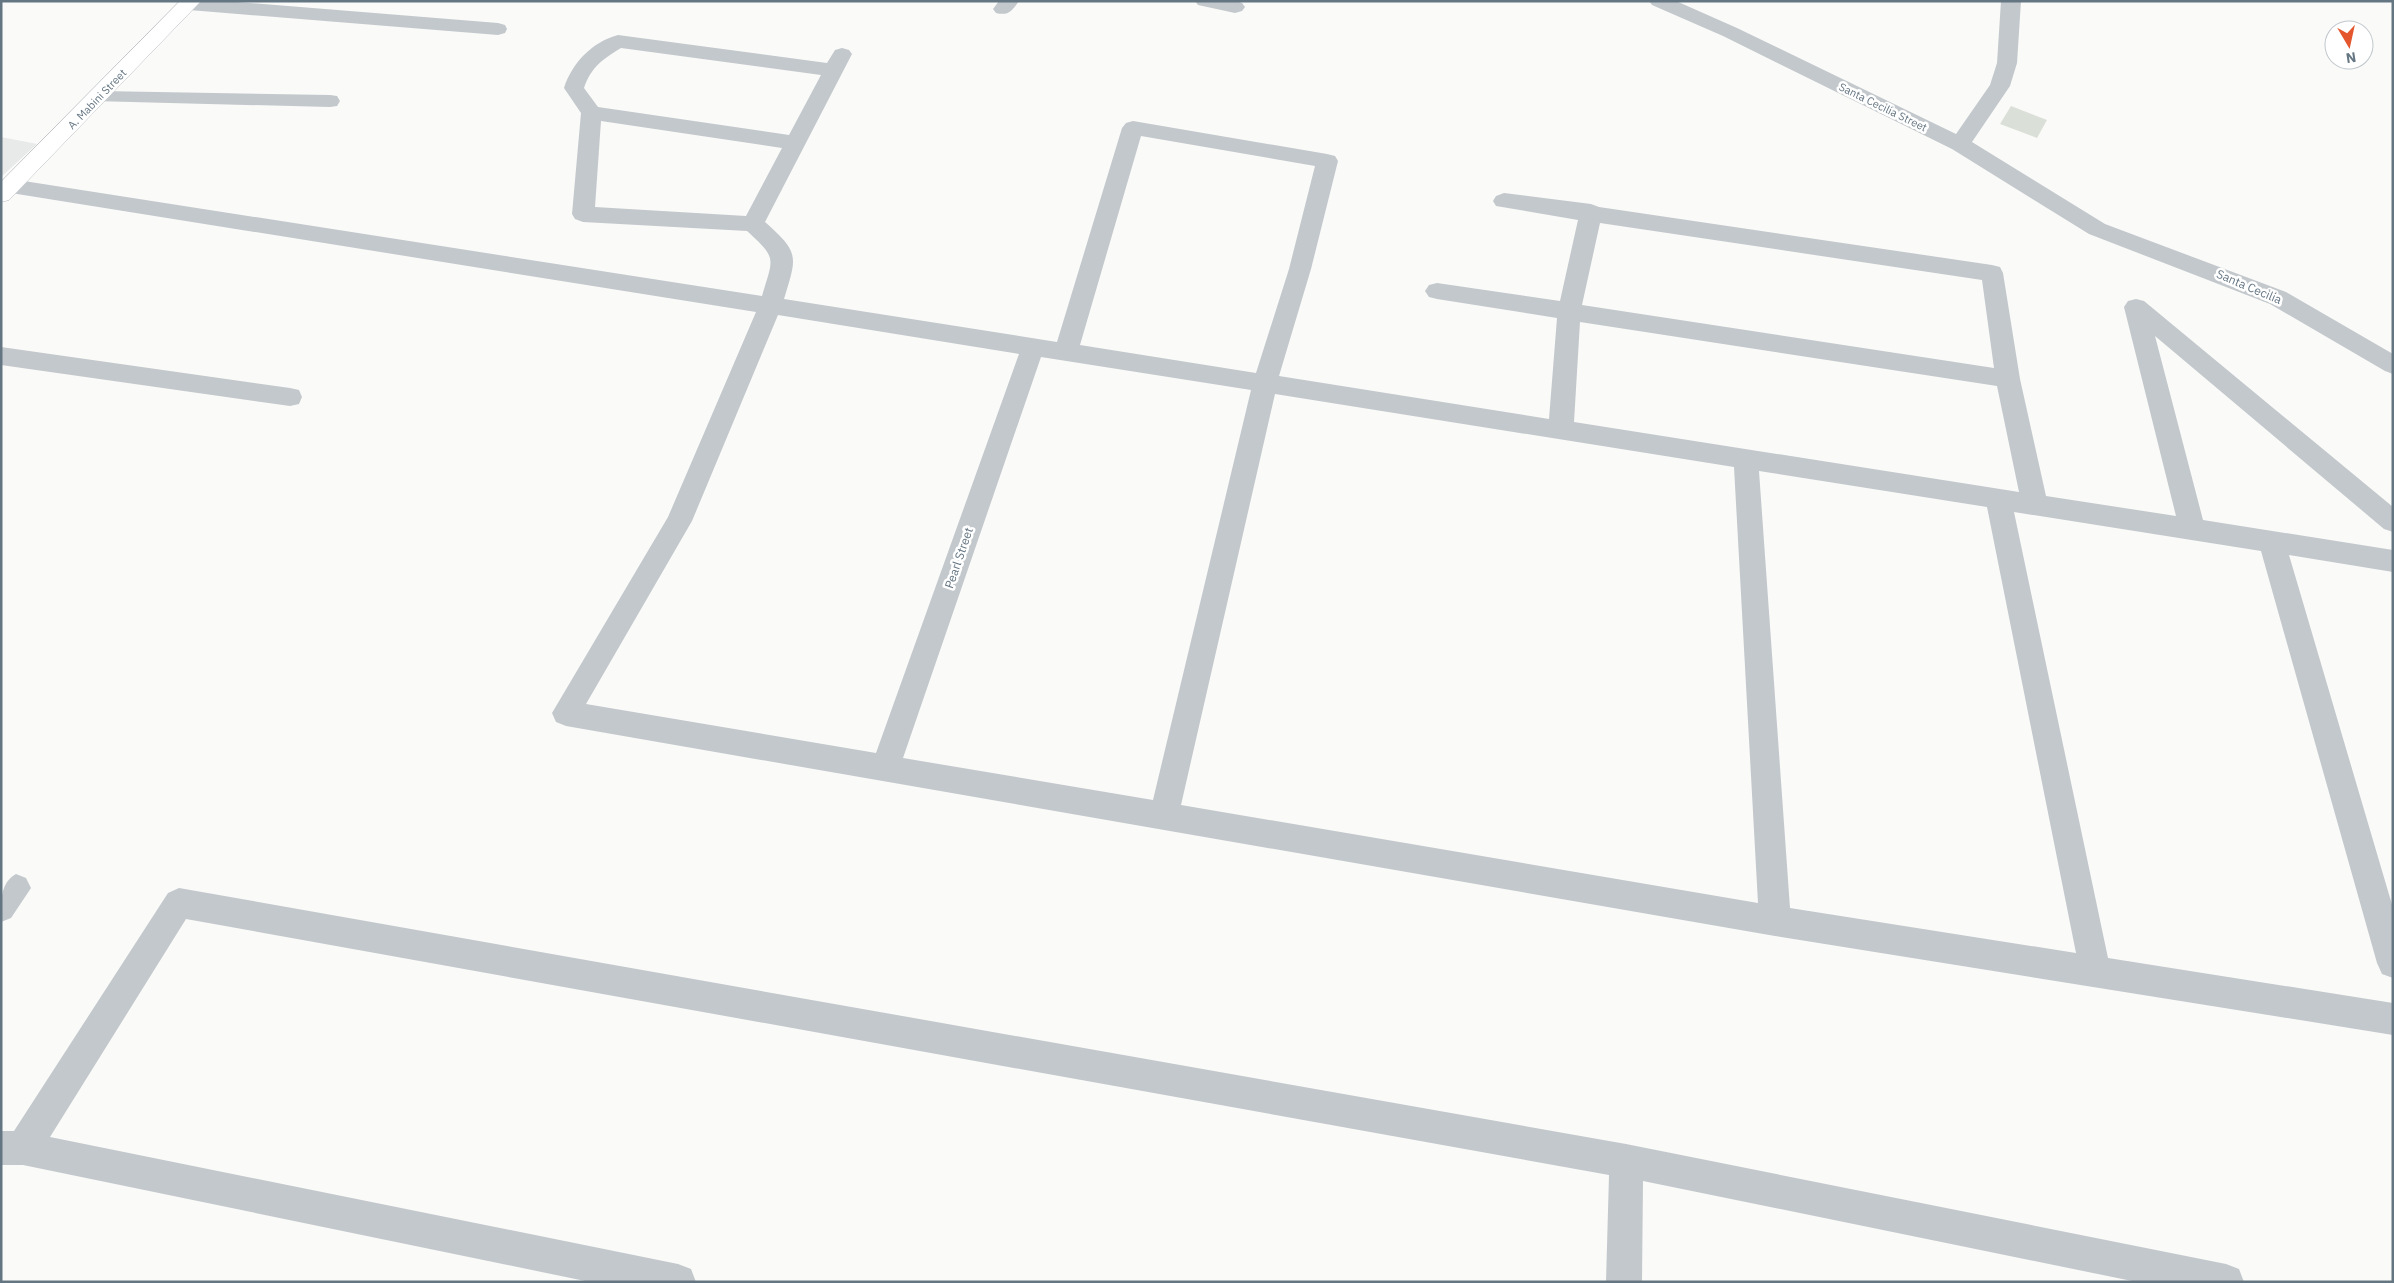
<svg xmlns="http://www.w3.org/2000/svg" width="2394" height="1283" font-family="'IBM Plex Sans',sans-serif">
<style>
.built{fill:#e8e9e9}
.green{fill:#dadfd7}
.lines{fill:none;stroke-linecap:round;stroke-linejoin:round}
.primary-casing{stroke:#b5babe;stroke-width:1}
.lane{fill:#c3c8cc;fill-rule:evenodd}
.street{fill:#c3c8cc;fill-rule:evenodd}
.primary{fill:#fff;fill-rule:evenodd}
.labels{text-anchor:middle;stroke-width:5;stroke-linejoin:round;paint-order:stroke}
.far-street-label{font-size:11px;fill:#657683;stroke:#fff}
.street-label{font-size:12px;fill:#657683;stroke:#fff}
</style>
<rect width="100%" height="100%" fill="#fafaf8"/>
<path class="built" d="M 1,137 L 37,144 L 1,177 Z"/>
<path class="green" d="M 2011,106 L 2047,120 L 2037,138 L 2000,124 Z"/>
<g class="lines">
<g class="primary-casing">
<path id="primary" d="M 180,1 L 201,1 L 9,200 L 1,202 L 1,182 Z"/>
</g>
<g class="lane">
<path d="M 182,1 L 225,1 L 498,23 L 505,25 L 507,29 L 505,33 L 498,35 L 189,10 L 182,8 L 180,4 Z"/>
<path d="M 100,91 L 330,95 L 337,96 L 340,101 L 337,106 L 330,107 L 93,101 L 90,97 L 93,93 Z"/>
<path d="M 16,874 L 26,878 L 31,888 L 11,918 L 1,922 C 1,901 0,883 16,874 Z"/>
</g>
<g class="street">
<path d="M 999,1 L 1019,1 C 1012,11 1008,16 996,13 L 993,9 Z"/>
<path d="M 1195,1 L 1236,1 L 1242,3 L 1245,7 L 1242,11 L 1235,13 L 1198,5 Z"/>
<path d="M 1649,1 L 1676,1 L 1737,28 L 1956,134 L 1990,85 L 1997,63 L 2001,1 L 2021,1 L 2017,63 L 2010,86 L 1972,142 L 2105,224 L 2286,292 L 2393,354 L 2393,374 L 2385,371 L 2270,304 L 2089,234 L 1952,149 L 1723,36 L 1652,5 Z"/>
<path d="M 618,35 L 827,63 L 835,50 L 842,48 L 849,50 L 852,54 L 765,222 C 800,253 797,256 784,299 L 1057,342 L 1122,128 L 1126,123 L 1133,121 L 1327,154 L 1335,156 L 1338,161 L 1311,269 L 1279,376 L 1549,419 L 1557,318 L 1437,299 L 1429,297 L 1425,291 L 1429,285 L 1437,283 L 1560,301 L 1578,220 L 1496,206 L 1493,201 L 1496,196 L 1504,193 L 1591,204 L 1599,207 L 1992,265 L 2000,267 L 2003,273 L 2020,379 L 2046,496 L 2176,516 L 2124,307 L 2128,301 L 2136,299 L 2144,301 L 2393,507 L 2393,532 L 2384,529 L 2155,336 L 2203,520 L 2393,550 L 2393,572 L 2289,555 L 2393,908 L 2393,978 L 2382,974 L 2377,963 L 2261,551 L 2014,512 L 2108,958 L 2393,1003 L 2393,1035 L 1775,936 L 566,726 L 556,722 L 552,713 L 668,517 L 756,312 L 11,193 L 3,191 L 1,188 L 3,181 L 11,179 L 762,296 C 773,258 778,259 747,231 L 583,222 L 575,219 L 572,214 L 581,113 L 564,88 C 572,63 592,42 618,35 ZM 621,48 L 821,75 L 789,135 L 598,107 L 584,88 C 591,67 603,59 621,48 ZM 601,121 L 782,148 L 746,216 L 595,207 ZM 1141,136 L 1315,166 L 1289,269 L 1256,373 L 1080,345 ZM 1600,223 L 1982,280 L 1994,368 L 1582,305 ZM 778,315 L 1019,354 L 876,753 L 586,704 L 692,521 ZM 1580,322 L 1997,386 L 2019,492 L 1574,422 ZM 1041,357 L 1251,390 L 1153,800 L 903,758 ZM 1275,394 L 1734,467 L 1758,903 L 1181,805 ZM 1759,471 L 1987,507 L 2076,953 L 1790,908 Z"/>
<path d="M 1,347 L 290,388 L 299,390 L 302,397 L 299,404 L 290,406 L 1,365 Z"/>
<path d="M 179,888 L 1626,1144 L 2226,1264 L 2239,1269 L 2244,1282 L 2137,1282 L 1643,1181 L 1642,1282 L 1606,1282 L 1609,1175 L 186,919 L 50,1137 L 678,1264 L 691,1269 L 696,1282 L 590,1282 L 23,1165 L 1,1165 L 1,1131 L 14,1131 L 168,893 Z"/>
</g>
<use href="#primary" class="primary"/>
</g>
<g class="labels">
<g class="far-street-label">
<text transform="translate(97 99) rotate(-46)" y="4">A. Mabini Street</text>
<text transform="translate(1883 107) rotate(26)" y="4">Santa Cecilia Street</text>
</g>
<g class="street-label">
<text transform="translate(2249 287) rotate(23)" y="4">Santa Cecilia</text>
<text transform="translate(959 558) rotate(-71)" y="4">Pearl Street</text>
</g>
</g>
<rect width="2394" height="1283" fill="none" stroke="#657683" stroke-width="5"/>
<g transform="translate(2349 45) rotate(171)"><circle r="24" fill="#ffffff" stroke="#c1c8cd"/>
<path d="M0-4L9 19L0 12L-9 19Z" fill="#e4572e"/>
<text y="-8" font-size="14" font-weight="bold" text-anchor="middle" fill="#657683">N</text>
</g>
</svg>
